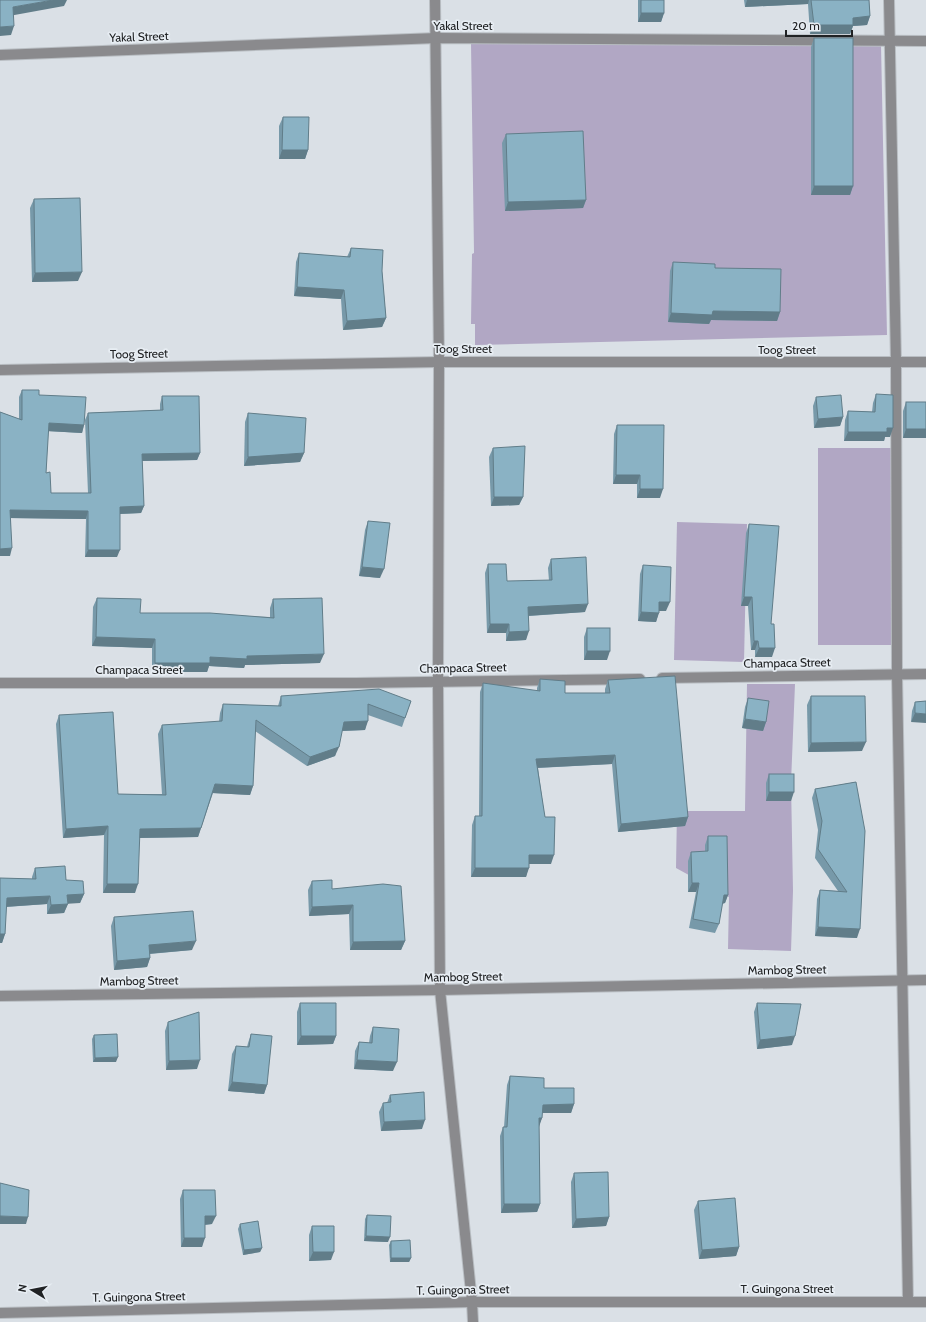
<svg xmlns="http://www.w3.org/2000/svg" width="926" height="1322" font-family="Cabin,sans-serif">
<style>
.green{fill:#b1a7c4}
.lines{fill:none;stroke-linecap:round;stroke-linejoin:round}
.minor-casing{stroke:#b9bec3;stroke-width:12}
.minor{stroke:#8a8a8d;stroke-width:10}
.wall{fill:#7799a9}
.shaded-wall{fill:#617d89}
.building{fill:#8ab2c4;stroke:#617d89}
.labels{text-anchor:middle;stroke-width:3.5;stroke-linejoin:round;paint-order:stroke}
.street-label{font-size:12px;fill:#202224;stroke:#e7edf3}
</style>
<rect width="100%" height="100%" fill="#dae0e6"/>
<g class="green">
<path d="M 471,43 L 881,45 L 887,335 L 475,345 L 475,324 L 471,324 L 472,254 L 474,253 Z"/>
<path d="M 818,448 L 892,448 L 891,645 L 818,645 Z"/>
<path d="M 677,522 L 747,524 L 744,662 L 674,660 Z"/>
<path d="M 747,684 L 795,684 L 791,783 L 793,891 L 791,951 L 728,949 L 729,897 L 676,868 L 677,811 L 745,811 Z"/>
</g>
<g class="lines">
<g class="minor-casing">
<g id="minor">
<path d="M 435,0 L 439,362 L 438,682 L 440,990 L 472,1302 L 473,1322"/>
<path d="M 889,0 L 896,363 L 897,674 L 908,1302"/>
<path d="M 0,55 L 437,38 L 926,41"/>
<path d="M 0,370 L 439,362 L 926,362"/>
<path d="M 662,678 L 926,674"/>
<path d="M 0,683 L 356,683 L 640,679"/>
<path d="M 0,996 L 440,990 L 926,980"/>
<path d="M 0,1313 L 472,1302 L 926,1302"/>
</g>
</g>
<use href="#minor" class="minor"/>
</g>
<g class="wall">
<path d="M 638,0 L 664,0 L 664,13 L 661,22 L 638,22 Z"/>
<path d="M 744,0 L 869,0 L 870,16 L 867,25 L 853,26 L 850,34 L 810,34 L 808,4 L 745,7 Z"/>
<path d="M 814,38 L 853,186 L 850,195 L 811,195 L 811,47 Z"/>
<path d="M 283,117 L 308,150 L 305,159 L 279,159 L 279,126 Z"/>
<path d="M 506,134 L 586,200 L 583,208 L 505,211 L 502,143 Z"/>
<path d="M 34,199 L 78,281 L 32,282 L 30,208 Z"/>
<path d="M 351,248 L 382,271 L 386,318 L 382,327 L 343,330 L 341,299 L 294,296 L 296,262 L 299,253 L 347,257 Z"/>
<path d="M 673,262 L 715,268 L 780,312 L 777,321 L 711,320 L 709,324 L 668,322 L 670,271 Z"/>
<path d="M 22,390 L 39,395 L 84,425 L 82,433 L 48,431 L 46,473 L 51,493 L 88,493 L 85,420 L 88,413 L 160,410 L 160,404 L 162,396 L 200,453 L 197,460 L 142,461 L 144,506 L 141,513 L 120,514 L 117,557 L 85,557 L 86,519 L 11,518 L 10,556 L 0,556 L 0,412 L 19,419 L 19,397 Z"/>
<path d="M 876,394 L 890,437 L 885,437 L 884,441 L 844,441 L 845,420 L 848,411 L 872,412 L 873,403 Z"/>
<path d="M 816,397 L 843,417 L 840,426 L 814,428 L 813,406 Z"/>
<path d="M 906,402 L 926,402 L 926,438 L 903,438 L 903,411 Z"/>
<path d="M 248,413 L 304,453 L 300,462 L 244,466 L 245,422 Z"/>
<path d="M 617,425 L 660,498 L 637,498 L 637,484 L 613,484 L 614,434 Z"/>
<path d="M 493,448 L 523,497 L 519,505 L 491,506 L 489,457 Z"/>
<path d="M 368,521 L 380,578 L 359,576 L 365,530 Z"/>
<path d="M 749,524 L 771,624 L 772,657 L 755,657 L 755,650 L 751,650 L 748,606 L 741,606 L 746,533 Z"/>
<path d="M 551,559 L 585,612 L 529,616 L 526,640 L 506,641 L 506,633 L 487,633 L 485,573 L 488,564 L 507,581 L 549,581 L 548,568 Z"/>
<path d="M 643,565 L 666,611 L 659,611 L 656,622 L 638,621 L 640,574 Z"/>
<path d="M 97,598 L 140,613 L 270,617 L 270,608 L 273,599 L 320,663 L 245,665 L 244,668 L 209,666 L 207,672 L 152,672 L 152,648 L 92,646 L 93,607 Z"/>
<path d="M 587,628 L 607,660 L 584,660 L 584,637 Z"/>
<path d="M 540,679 L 565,693 L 605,693 L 605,689 L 608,680 L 688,817 L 685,826 L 618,832 L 612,764 L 538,768 L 551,864 L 529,864 L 526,877 L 471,877 L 472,825 L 475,816 L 479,816 L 480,692 L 483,683 L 537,691 L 537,688 Z"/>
<path d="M 281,696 L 411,701 L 402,727 L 368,715 L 365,730 L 342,731 L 335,756 L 307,766 L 255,731 L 253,786 L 250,795 L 213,793 L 198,837 L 139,838 L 135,893 L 103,893 L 104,835 L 63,838 L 56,724 L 59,715 L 118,794 L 162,794 L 158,734 L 162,725 L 219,722 L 220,713 L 223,704 L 278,706 Z"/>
<path d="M 811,696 L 862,751 L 808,752 L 807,705 Z"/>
<path d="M 748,698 L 766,722 L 763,731 L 742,728 L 745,707 Z"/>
<path d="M 926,701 L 911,722 L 912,711 L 915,702 Z"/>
<path d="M 769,774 L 791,801 L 766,801 L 766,783 Z"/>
<path d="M 856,782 L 857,938 L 815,936 L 817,899 L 820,890 L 838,891 L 815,858 L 818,830 L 812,798 L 815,789 Z"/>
<path d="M 708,836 L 728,895 L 725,903 L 722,904 L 719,924 L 715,933 L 689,928 L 696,892 L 688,892 L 688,861 L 691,852 L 705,852 L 705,845 Z"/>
<path d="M 35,868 L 66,880 L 84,894 L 80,903 L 68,903 L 64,913 L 47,914 L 47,904 L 6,907 L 5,934 L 2,943 L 0,943 L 0,878 L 32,879 L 32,877 Z"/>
<path d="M 312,881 L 332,889 L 405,941 L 401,950 L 350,950 L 349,914 L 309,916 L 308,890 Z"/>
<path d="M 114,917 L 192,950 L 150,954 L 150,958 L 147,967 L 114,970 L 111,926 Z"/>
<path d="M 300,1003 L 336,1036 L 333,1044 L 297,1045 L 297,1012 Z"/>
<path d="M 757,1003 L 792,1045 L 757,1049 L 754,1012 Z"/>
<path d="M 168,1022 L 197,1069 L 166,1070 L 165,1031 Z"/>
<path d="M 373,1027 L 393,1071 L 354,1069 L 355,1051 L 359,1042 L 369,1043 L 370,1036 Z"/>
<path d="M 251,1034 L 267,1085 L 264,1094 L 228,1091 L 232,1054 L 236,1046 L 247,1047 L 248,1043 Z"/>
<path d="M 94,1035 L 116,1062 L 93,1062 L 92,1039 Z"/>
<path d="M 510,1076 L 544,1088 L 574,1104 L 571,1113 L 542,1113 L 542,1118 L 539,1125 L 540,1204 L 537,1212 L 501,1213 L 500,1136 L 503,1127 L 504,1127 L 507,1085 Z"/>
<path d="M 390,1095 L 422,1129 L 381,1131 L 379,1112 L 383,1103 L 387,1103 Z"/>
<path d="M 574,1173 L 609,1217 L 606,1226 L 572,1228 L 571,1182 Z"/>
<path d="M 183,1190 L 212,1224 L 205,1225 L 202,1247 L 181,1247 L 180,1199 Z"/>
<path d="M 698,1201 L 739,1247 L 736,1256 L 699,1259 L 694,1210 Z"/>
<path d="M 367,1215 L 388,1242 L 364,1241 L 365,1219 Z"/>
<path d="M 240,1224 L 262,1248 L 260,1252 L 243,1255 L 238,1229 Z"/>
<path d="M 312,1226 L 331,1260 L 309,1261 L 309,1235 Z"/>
<path d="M 391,1241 L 411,1258 L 409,1262 L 390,1262 L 389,1245 Z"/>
</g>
<g class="shaded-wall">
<path d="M 53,0 L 67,0 L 64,6 L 9,16 L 13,7 Z"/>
<path d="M 747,0 L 809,0 L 808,4 L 745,7 Z"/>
<path d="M 641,13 L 664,13 L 661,22 L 638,22 Z"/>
<path d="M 870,16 L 867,25 L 853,26 L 850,34 L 810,34 L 814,25 L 853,18 Z"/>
<path d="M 14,26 L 11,35 L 0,36 L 0,27 Z"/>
<path d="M 282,150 L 308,150 L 305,159 L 279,159 Z"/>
<path d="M 814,186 L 853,186 L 850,195 L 811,195 Z"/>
<path d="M 586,200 L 583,208 L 505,211 L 508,202 Z"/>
<path d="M 82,272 L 78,281 L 32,282 L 35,273 Z"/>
<path d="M 297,287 L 344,290 L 341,299 L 294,296 Z"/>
<path d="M 713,311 L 780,312 L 777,321 L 711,320 L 709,324 L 668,322 L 671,313 Z"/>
<path d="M 386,318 L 382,327 L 343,330 L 347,321 Z"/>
<path d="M 843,417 L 840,426 L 814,428 L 818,419 Z"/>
<path d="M 49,423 L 84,425 L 82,433 L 46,431 Z"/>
<path d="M 887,428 L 893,428 L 890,437 L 885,437 L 884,441 L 844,441 L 848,432 Z"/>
<path d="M 906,429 L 926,429 L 926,438 L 903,438 Z"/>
<path d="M 200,453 L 197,460 L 139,461 L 142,454 Z"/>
<path d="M 304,453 L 300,462 L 244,466 L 248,457 Z"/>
<path d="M 616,475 L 640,475 L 637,484 L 613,484 Z"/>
<path d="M 640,489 L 663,489 L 660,498 L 637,498 Z"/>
<path d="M 494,497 L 523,497 L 519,505 L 491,506 Z"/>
<path d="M 144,506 L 141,513 L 118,514 L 120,507 Z"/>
<path d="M 10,510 L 88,511 L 86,519 L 7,518 Z"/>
<path d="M 12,548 L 10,556 L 0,556 L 0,549 Z"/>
<path d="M 88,550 L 120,550 L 117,557 L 85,557 Z"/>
<path d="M 362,567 L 384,569 L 380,578 L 359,576 Z"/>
<path d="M 744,597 L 752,597 L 748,606 L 741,606 Z"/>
<path d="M 659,602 L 670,602 L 666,611 L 656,611 Z"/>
<path d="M 588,604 L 585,612 L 525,616 L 528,607 Z"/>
<path d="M 641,612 L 659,613 L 656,622 L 638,621 Z"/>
<path d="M 490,624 L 509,624 L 506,633 L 487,633 Z"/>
<path d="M 529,631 L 526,640 L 506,641 L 509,632 Z"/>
<path d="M 96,637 L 155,639 L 152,648 L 92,646 Z"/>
<path d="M 754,641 L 758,641 L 755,650 L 751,650 Z"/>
<path d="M 759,648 L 775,648 L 772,657 L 755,657 Z"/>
<path d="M 587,651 L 610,651 L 607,660 L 584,660 Z"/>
<path d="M 324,654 L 320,663 L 245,665 L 244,668 L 209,666 L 207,672 L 152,672 L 155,663 L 210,657 Z"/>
<path d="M 915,713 L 926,714 L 926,723 L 911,722 Z"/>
<path d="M 745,719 L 766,722 L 763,731 L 742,728 Z"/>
<path d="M 368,721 L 365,730 L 340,731 L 344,722 Z"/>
<path d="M 866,742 L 862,751 L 808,752 L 811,743 Z"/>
<path d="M 339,747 L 335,756 L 307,766 L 310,757 Z"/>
<path d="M 615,755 L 612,764 L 533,768 L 536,759 Z"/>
<path d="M 215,784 L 253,786 L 250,795 L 212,793 Z"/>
<path d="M 769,792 L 794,792 L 791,801 L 766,801 Z"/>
<path d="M 688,817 L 685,826 L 618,832 L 621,824 Z"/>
<path d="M 108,826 L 104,835 L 63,838 L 66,829 Z"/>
<path d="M 201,828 L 198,837 L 136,838 L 140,829 Z"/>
<path d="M 529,855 L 554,855 L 551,864 L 526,864 Z"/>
<path d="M 475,868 L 529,868 L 526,877 L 471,877 Z"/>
<path d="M 692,883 L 699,883 L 696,892 L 688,892 Z"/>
<path d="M 107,884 L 138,884 L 135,893 L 103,893 Z"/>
<path d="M 84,894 L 80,903 L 64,904 L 67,895 Z"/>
<path d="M 724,895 L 728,895 L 725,903 L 720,904 Z"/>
<path d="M 50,896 L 47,904 L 3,907 L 7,898 Z"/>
<path d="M 68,904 L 64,913 L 47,914 L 51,905 Z"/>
<path d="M 353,905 L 349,914 L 309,916 L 312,907 Z"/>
<path d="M 818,927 L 860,929 L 857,938 L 815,936 Z"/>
<path d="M 0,934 L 5,934 L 2,943 L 0,943 Z"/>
<path d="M 196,941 L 192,950 L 146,954 L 149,945 Z"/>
<path d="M 405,941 L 401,950 L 350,950 L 353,942 Z"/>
<path d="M 150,958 L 147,967 L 114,970 L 117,961 Z"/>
<path d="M 301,1036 L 336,1036 L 333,1044 L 297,1045 Z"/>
<path d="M 795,1036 L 792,1045 L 757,1049 L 760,1040 Z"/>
<path d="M 118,1057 L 116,1062 L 93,1062 L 95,1058 Z"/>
<path d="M 200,1060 L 197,1069 L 166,1070 L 169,1061 Z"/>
<path d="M 357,1060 L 397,1062 L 393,1071 L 354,1069 Z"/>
<path d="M 232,1082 L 267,1085 L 264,1094 L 228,1091 Z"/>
<path d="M 574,1104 L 571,1113 L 539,1113 L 543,1105 Z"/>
<path d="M 539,1118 L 542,1118 L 539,1127 Z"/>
<path d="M 425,1120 L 422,1129 L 381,1131 L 384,1122 Z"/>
<path d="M 504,1204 L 540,1204 L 537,1212 L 501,1213 Z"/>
<path d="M 0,1216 L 28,1217 L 26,1224 L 0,1224 Z"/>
<path d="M 205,1216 L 216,1216 L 212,1224 L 201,1225 Z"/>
<path d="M 609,1217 L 606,1226 L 572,1228 L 576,1219 Z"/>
<path d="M 366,1236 L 390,1237 L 388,1242 L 364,1241 Z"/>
<path d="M 184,1238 L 205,1238 L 202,1247 L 181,1247 Z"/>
<path d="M 739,1247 L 736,1256 L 699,1259 L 702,1250 Z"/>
<path d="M 262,1248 L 260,1252 L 243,1255 L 244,1250 Z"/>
<path d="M 313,1252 L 334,1252 L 331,1260 L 309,1261 Z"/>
<path d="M 391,1258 L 411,1258 L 409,1262 L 390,1262 Z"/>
</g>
<g class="building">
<path d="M 0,0 L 53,0 L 13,7 L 14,26 L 0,27 Z"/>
<rect x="641" y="0" width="23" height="13"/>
<path d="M 811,0 L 869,0 L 870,16 L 853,18 L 853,25 L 814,25 Z"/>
<rect x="814" y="38" width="39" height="148"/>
<path d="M 283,117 L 309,117 L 308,150 L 282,150 Z"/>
<path d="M 583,131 L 586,200 L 508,202 L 506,134 Z"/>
<path d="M 80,198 L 82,272 L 35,273 L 34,199 Z"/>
<path d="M 351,248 L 383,250 L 382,271 L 386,318 L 347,321 L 344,290 L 297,287 L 299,253 L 350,257 Z"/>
<path d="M 673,262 L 715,264 L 715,268 L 781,269 L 780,312 L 713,311 L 712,315 L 671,313 Z"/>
<path d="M 22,390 L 39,390 L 39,395 L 86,397 L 84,425 L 49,423 L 46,473 L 50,472 L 51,493 L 91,493 L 88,413 L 163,410 L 162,396 L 199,396 L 200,453 L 142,454 L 144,506 L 120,507 L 120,550 L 88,550 L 88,511 L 10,510 L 12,548 L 0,549 L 0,412 L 22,420 Z"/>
<path d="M 876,394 L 893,395 L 893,428 L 887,428 L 887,432 L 848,432 L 848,411 L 875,412 Z"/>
<path d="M 841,395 L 843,417 L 818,419 L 816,397 Z"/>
<rect x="906" y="402" width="20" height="27"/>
<path d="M 248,413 L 306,418 L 304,453 L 248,457 Z"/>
<path d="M 617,425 L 664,425 L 663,489 L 640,489 L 640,475 L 616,475 Z"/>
<path d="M 525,446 L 523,497 L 494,497 L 493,448 Z"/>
<path d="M 368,521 L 390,523 L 384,569 L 362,567 Z"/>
<path d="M 749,524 L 779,526 L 771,624 L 774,624 L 775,648 L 759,648 L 758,641 L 754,641 L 752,597 L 744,597 Z"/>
<path d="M 586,557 L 588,604 L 528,607 L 529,631 L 509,632 L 509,624 L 490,624 L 488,564 L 506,564 L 507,581 L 552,580 L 551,559 Z"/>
<path d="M 643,565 L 671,567 L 670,602 L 659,602 L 659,613 L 641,612 Z"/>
<path d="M 97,598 L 141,599 L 140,613 L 210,613 L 274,618 L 273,599 L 322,598 L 324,654 L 247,656 L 247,659 L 210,657 L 210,663 L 155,663 L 155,639 L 96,637 Z"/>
<rect x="587" y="628" width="23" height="23"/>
<path d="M 675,676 L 688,817 L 621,824 L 615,755 L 536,759 L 545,817 L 555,817 L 554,855 L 529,855 L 529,868 L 475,868 L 475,816 L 482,816 L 483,683 L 540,691 L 540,679 L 565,681 L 565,693 L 610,693 L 608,680 Z"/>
<path d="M 379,689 L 411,701 L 405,718 L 368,704 L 368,721 L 344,722 L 339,747 L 310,757 L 256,720 L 253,786 L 215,784 L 201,828 L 140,829 L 138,884 L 107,884 L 108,826 L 66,829 L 59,715 L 113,712 L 118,794 L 166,795 L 162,725 L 222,721 L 223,704 L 281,706 L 281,696 Z"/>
<path d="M 811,696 L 865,696 L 866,742 L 811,743 Z"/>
<path d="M 748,698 L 769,701 L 766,722 L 745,719 Z"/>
<path d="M 926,701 L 926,714 L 915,713 L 915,702 Z"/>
<rect x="769" y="774" width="25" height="18"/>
<path d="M 856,782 L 865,831 L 860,929 L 818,927 L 820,890 L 847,892 L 818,849 L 822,821 L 815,789 Z"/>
<path d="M 708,836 L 727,836 L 728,895 L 724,895 L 719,924 L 693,919 L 699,883 L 692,883 L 691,852 L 708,851 Z"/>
<path d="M 65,866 L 66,880 L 83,881 L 84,894 L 67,895 L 68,904 L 51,905 L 50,896 L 7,898 L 5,934 L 0,934 L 0,878 L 36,879 L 35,868 Z"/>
<path d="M 332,880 L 332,889 L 383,884 L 401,886 L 405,941 L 353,942 L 353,905 L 312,907 L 312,881 Z"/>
<path d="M 193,911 L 196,941 L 149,945 L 150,958 L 117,961 L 114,917 Z"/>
<path d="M 300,1003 L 336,1003 L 336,1036 L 301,1036 Z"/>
<path d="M 757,1003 L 801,1004 L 795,1036 L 760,1040 Z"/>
<path d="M 199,1012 L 200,1060 L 169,1061 L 168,1022 Z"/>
<path d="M 373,1027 L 399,1029 L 397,1062 L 357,1060 L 359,1042 L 372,1043 Z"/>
<path d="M 117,1034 L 118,1057 L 95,1058 L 94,1035 Z"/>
<path d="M 251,1034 L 272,1036 L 267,1085 L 232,1082 L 236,1046 L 249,1047 Z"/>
<path d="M 510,1076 L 544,1078 L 544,1088 L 574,1088 L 574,1104 L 543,1105 L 542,1118 L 539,1118 L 540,1204 L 504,1204 L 503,1127 L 507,1127 Z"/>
<path d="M 424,1092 L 425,1120 L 384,1122 L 383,1103 L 391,1102 L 390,1095 Z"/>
<path d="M 608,1172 L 609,1217 L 576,1219 L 574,1173 Z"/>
<path d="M 0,1183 L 29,1190 L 28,1217 L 0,1216 Z"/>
<path d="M 183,1190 L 215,1190 L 216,1216 L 205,1216 L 205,1238 L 184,1238 Z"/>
<path d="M 735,1198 L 739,1247 L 702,1250 L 698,1201 Z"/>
<path d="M 367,1215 L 391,1216 L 390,1237 L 366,1236 Z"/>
<path d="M 258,1221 L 262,1248 L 244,1250 L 240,1224 Z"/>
<path d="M 312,1226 L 334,1226 L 334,1252 L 313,1252 Z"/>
<path d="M 410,1240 L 411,1258 L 391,1258 L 391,1241 Z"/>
</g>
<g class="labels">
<g class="street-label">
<text x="463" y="30">Yakal Street</text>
<text transform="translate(139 37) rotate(-2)" y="4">Yakal Street</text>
<text x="463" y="353">Toog Street</text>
<text x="787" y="354">Toog Street</text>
<text transform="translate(139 354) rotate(-1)" y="4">Toog Street</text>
<text transform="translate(787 663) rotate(-1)" y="4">Champaca Street</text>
<text transform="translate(463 668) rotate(-1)" y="4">Champaca Street</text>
<text x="139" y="674">Champaca Street</text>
<text transform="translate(787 970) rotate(-1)" y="4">Mambog Street</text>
<text transform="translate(463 977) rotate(-1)" y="4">Mambog Street</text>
<text transform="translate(139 981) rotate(-1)" y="4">Mambog Street</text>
<text x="787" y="1293">T. Guingona Street</text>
<text transform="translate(463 1290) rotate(-1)" y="4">T. Guingona Street</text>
<text transform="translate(139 1297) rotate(-1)" y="4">T. Guingona Street</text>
</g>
</g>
<g transform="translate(32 1290) rotate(280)" stroke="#e7edf3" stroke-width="3" paint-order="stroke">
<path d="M0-3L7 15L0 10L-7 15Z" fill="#202224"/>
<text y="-6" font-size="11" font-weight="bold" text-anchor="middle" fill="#202224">N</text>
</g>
<path d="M786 30v6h66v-6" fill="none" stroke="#202224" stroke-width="2"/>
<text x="792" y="30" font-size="12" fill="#202224" stroke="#e7edf3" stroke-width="3" paint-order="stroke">20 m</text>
</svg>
